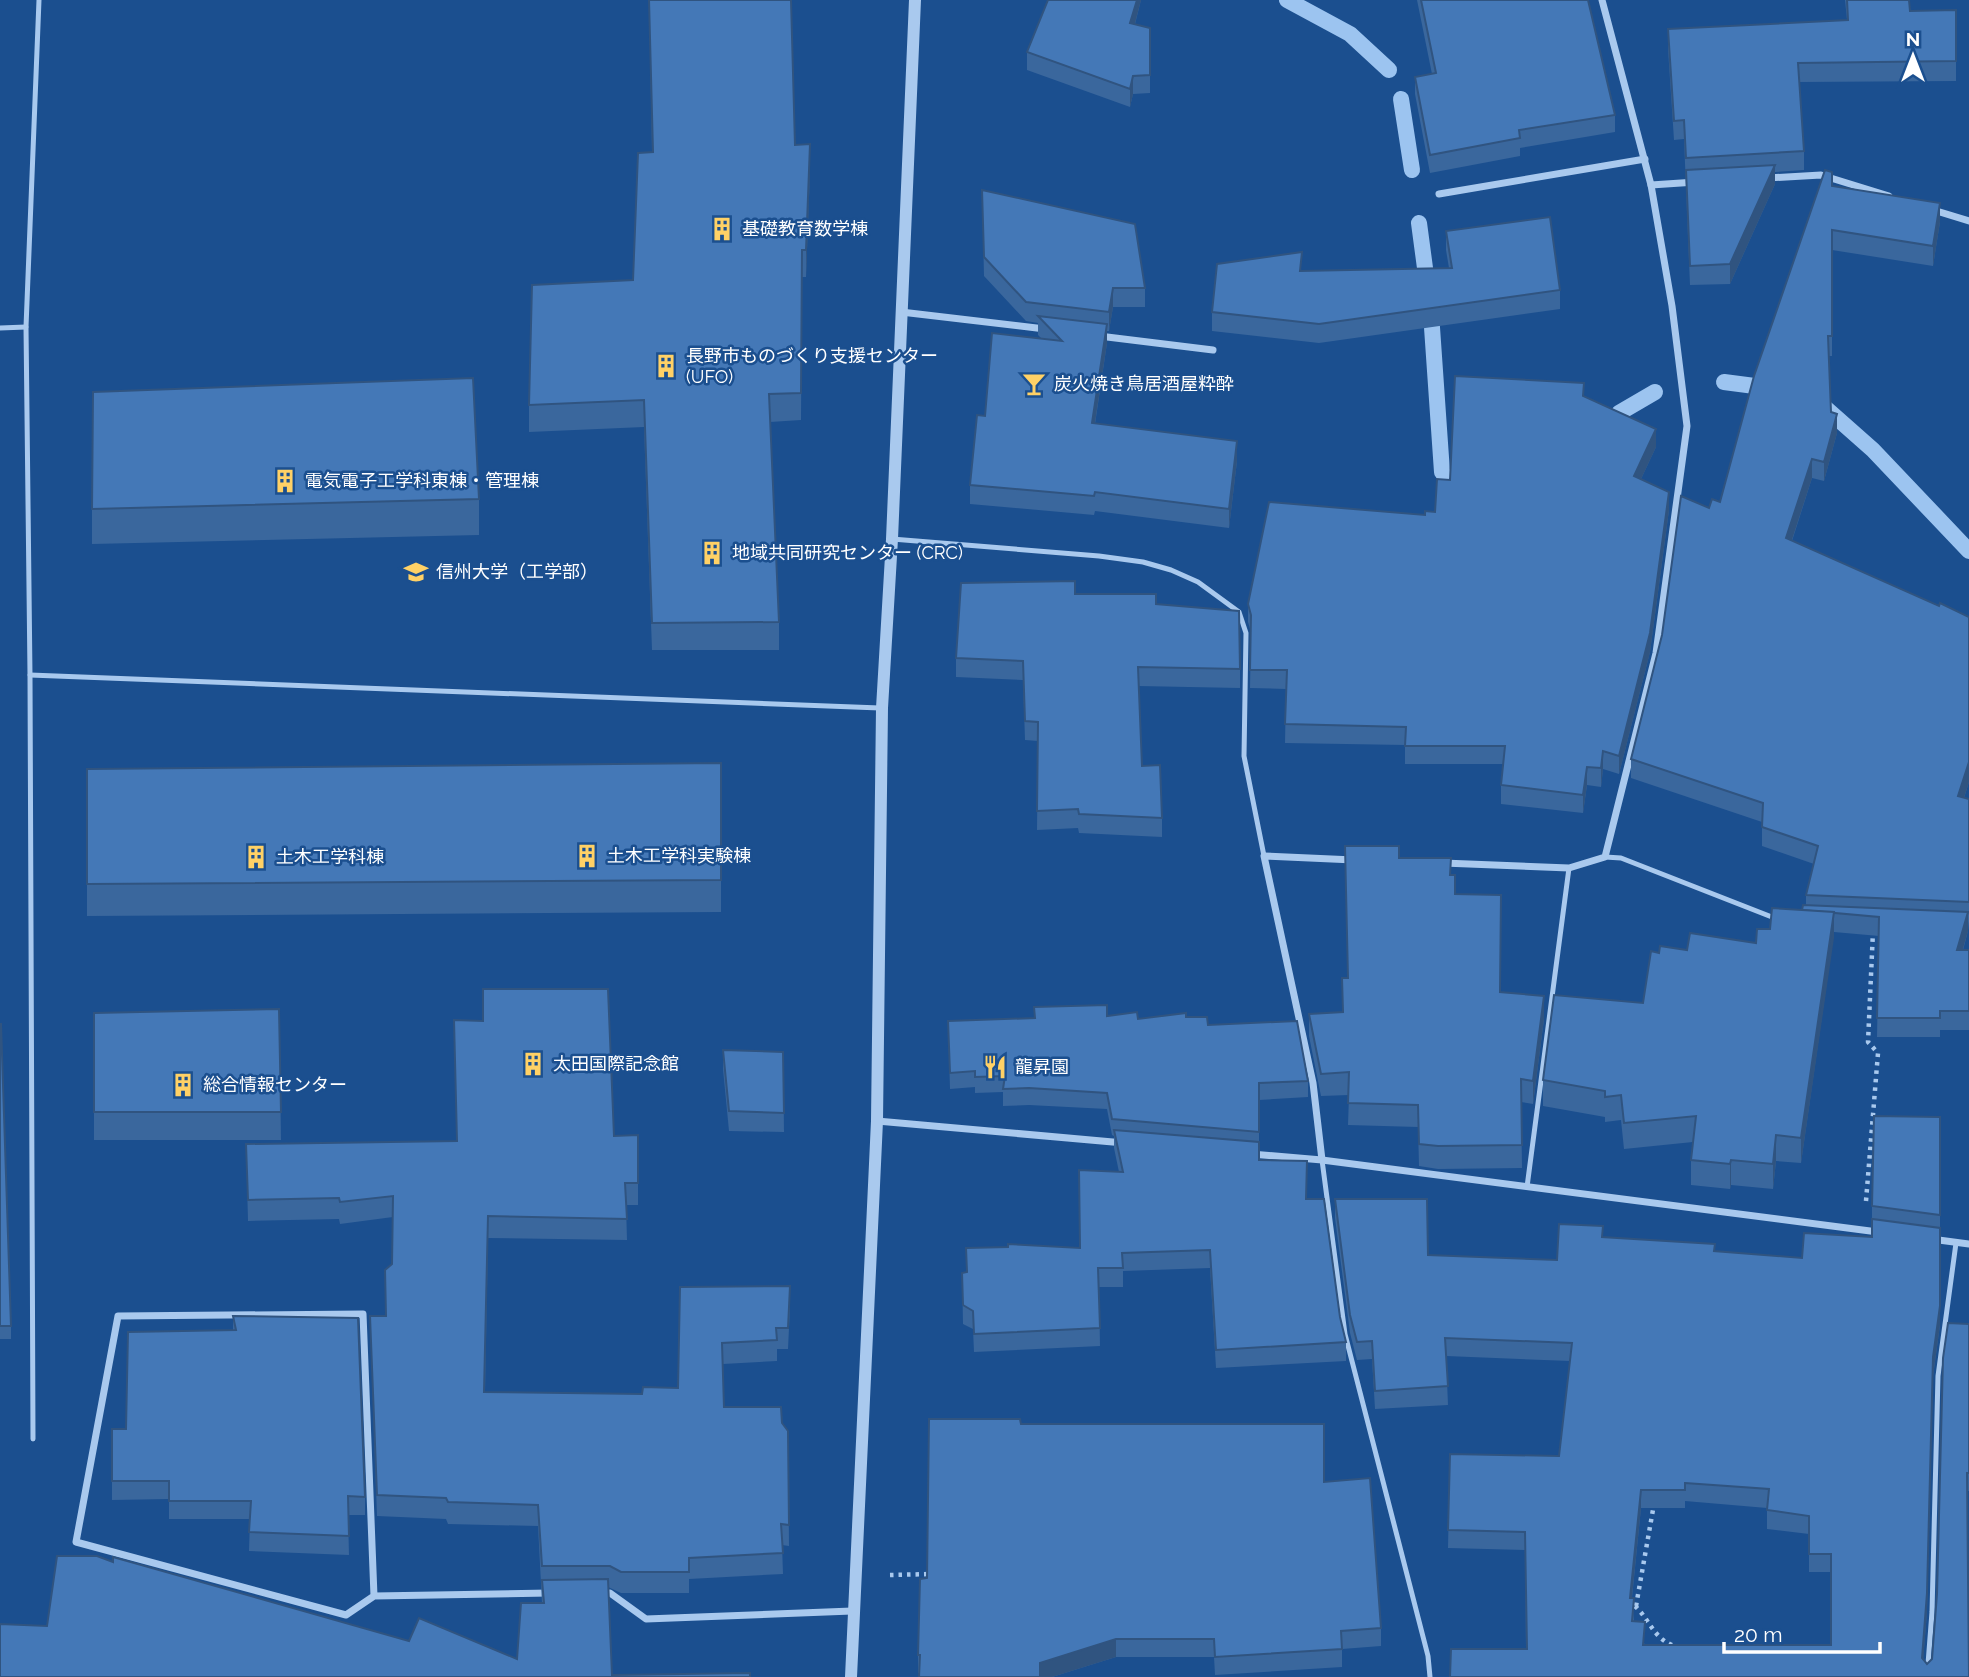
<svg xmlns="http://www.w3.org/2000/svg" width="1969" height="1677" font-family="Raleway,'Noto Sans JP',sans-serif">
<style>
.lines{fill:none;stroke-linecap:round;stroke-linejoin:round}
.stream{stroke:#9cc4f0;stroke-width:16}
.path{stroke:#a9c9ee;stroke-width:4.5;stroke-dasharray:3.5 5;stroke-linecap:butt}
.service{stroke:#a9c9ee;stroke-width:5}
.minor{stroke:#a9c9ee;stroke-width:7}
.tertiary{stroke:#a9c9ee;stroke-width:12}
.wall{fill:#3a679d;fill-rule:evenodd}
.shaded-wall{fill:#305480}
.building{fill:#4478b7;stroke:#305480;stroke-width:2;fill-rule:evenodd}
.labels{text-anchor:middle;stroke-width:5;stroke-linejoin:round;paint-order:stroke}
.poi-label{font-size:18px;fill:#fff;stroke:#1b4f8f;text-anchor:start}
</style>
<rect width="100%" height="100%" fill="#1b4f8f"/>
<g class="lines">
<g class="stream">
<path d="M 1287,0 L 1350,34 L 1389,70"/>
<path d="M 1401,99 L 1412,170"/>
<path d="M 1419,223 L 1431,313 L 1442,472 L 1449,482 L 1466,489"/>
<path d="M 1724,382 L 1770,388"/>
<path d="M 1821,404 L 1873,450 L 1969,551"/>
<path d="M 1609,429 L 1619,413 L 1655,392"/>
</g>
<g class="path">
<path d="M 1866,1201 L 1878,1053 L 1868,1042 L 1873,931"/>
<path d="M 890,1575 L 931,1574"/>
<path d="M 1635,1606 C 1650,1620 1653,1638 1674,1646"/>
<path d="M 1636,1606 L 1654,1504"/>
</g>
<g class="service">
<path d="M 0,328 L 26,327"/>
<path d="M 892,539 L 1099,556 L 1143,562 L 1171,570 L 1198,582 L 1239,612 L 1246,633 L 1244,756 L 1264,856"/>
<path d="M 30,675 L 880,708"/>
<path d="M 1605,857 L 1621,858 L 1777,919"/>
<path d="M 1322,1160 L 1345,1334 L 1428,1656 L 1430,1677"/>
<path d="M 1527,1187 L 1569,868"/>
<path d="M 33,1439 L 30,675 L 26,327 L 39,0"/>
<path d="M 1927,1677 L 1932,1612 L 1938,1376 L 1956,1243"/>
</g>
<g class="minor">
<path d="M 1767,178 L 1821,175 L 1889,196"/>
<path d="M 1651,185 L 1696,182"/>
<path d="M 1439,194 L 1645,159"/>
<path d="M 1930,209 L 1969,221"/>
<path d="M 901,312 L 1045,329"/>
<path d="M 1099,336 L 1213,350"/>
<path d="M 1443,863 L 1569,868 L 1605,857 L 1656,653 L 1687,426 L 1672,306 L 1651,185 L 1602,0"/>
<path d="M 877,1121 L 1124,1143"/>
<path d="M 1251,1154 L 1322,1160 L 1878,1232"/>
<path d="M 1322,1160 L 1313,1083 L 1264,856 L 1354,860"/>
<path d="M 1931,1239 L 1969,1244"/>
<path d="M 600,1593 L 610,1593 L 646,1619 L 852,1611"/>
<path d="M 374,1596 L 363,1314 L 118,1316 L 76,1542 L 346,1615 L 374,1596 L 549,1593"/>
</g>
<path class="tertiary" d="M 851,1677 L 877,1121 L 882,708 L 892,539 L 915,0"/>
</g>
<g class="wall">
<path d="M 649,0 L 795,145 L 810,172 L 806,277 L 802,277 L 801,420 L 770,422 L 779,622 L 779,650 L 652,650 L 644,427 L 529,432 L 529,405 L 633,280 L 652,152 Z"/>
<path d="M 1048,0 L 1141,0 L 1135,24 L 1150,28 L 1150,93 L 1133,94 L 1130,107 L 1027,70 L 1027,52 Z"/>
<path d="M 1417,0 L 1588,0 L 1615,115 L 1615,132 L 1520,148 L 1520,156 L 1430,173 L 1415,94 L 1415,77 L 1432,74 Z"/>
<path d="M 1845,0 L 1909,0 L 1910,11 L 1956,10 L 1956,81 L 1799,82 L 1804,151 L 1804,170 L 1775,172 L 1775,184 L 1730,284 L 1690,285 L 1684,139 L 1674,140 L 1668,49 L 1668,29 L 1847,20 Z"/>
<path d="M 1832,186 L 1940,222 L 1933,266 L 1832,250 L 1832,356 L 1829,356 L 1831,412 L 1837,433 L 1824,481 L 1812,478 L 1792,541 L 1939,606 L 1969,617 L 1969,782 L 1964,798 L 1969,799 L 1969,921 L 1968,931 L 1963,950 L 1969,950 L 1969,1030 L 1940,1030 L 1940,1037 L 1877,1037 L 1879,936 L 1834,932 L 1801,1163 L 1776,1161 L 1773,1189 L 1731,1185 L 1730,1189 L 1691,1185 L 1691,1160 L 1693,1142 L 1624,1149 L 1621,1120 L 1605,1122 L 1605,1117 L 1543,1106 L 1543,1080 L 1643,1003 L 1659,953 L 1756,943 L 1770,929 L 1802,910 L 1806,905 L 1806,895 L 1814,864 L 1762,846 L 1762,822 L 1631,778 L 1631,759 L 1709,508 L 1720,502 Z"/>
<path d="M 982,190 L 1145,288 L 1145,307 L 1113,307 L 1109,331 L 1107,331 L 1107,343 L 1095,424 L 1237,461 L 1229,528 L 1095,511 L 1094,515 L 970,504 L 970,485 L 1042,339 L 1038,335 L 1038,323 L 1026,321 L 984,276 Z"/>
<path d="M 1446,231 L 1560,290 L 1560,309 L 1319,343 L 1212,331 L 1212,312 L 1302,271 L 1449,268 L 1446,250 Z"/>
<path d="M 1584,397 L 1656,447 L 1641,479 L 1669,510 L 1650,652 L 1619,774 L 1603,769 L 1601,787 L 1587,785 L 1583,813 L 1501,804 L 1501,785 L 1503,764 L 1405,764 L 1405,745 L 1285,743 L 1286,689 L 1250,688 L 1251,632 L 1248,622 L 1248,604 L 1425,515 L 1435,512 L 1450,480 Z"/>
<path d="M 479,499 L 479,535 L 92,544 L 92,509 Z"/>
<path d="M 1075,594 L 1156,604 L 1240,669 L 1240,688 L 1138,686 L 1142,766 L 1162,818 L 1162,837 L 1079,833 L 1078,828 L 1037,830 L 1038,741 L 1025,740 L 1023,680 L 956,677 L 956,658 Z"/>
<path d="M 721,763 L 721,912 L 87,916 L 87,769 Z"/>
<path d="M 1399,858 L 1451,875 L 1455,894 L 1500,992 L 1544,1019 L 1533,1104 L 1521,1102 L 1522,1168 L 1438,1169 L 1419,1166 L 1418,1127 L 1348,1125 L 1349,1095 L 1321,1096 L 1309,1036 L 1309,1014 L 1342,1012 Z"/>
<path d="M 1034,1007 L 1107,1016 L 1138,1019 L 1186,1017 L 1208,1025 L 1308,1081 L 1308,1097 L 1259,1100 L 1259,1160 L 1306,1199 L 1346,1342 L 1346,1361 L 1216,1368 L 1210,1268 L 1123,1271 L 1123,1287 L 1099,1287 L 1100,1346 L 974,1352 L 973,1329 L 963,1324 L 962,1273 L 966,1272 L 966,1248 L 1080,1248 L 1119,1172 L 1114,1148 L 1114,1136 L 1112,1135 L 1107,1109 L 1029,1105 L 1003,1106 L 1003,1092 L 975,1093 L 975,1087 L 950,1089 L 948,1021 L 1034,1018 Z"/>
<path d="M 279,1009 L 281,1140 L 94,1140 L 94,1013 Z"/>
<path d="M 454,1020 L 614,1136 L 638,1135 L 638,1205 L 626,1205 L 627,1240 L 488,1238 L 485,1392 L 642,1394 L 678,1388 L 680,1287 L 790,1307 L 788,1349 L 777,1349 L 777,1361 L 723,1364 L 724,1407 L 782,1423 L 788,1431 L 789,1546 L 782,1545 L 783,1574 L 689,1579 L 689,1593 L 621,1593 L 608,1587 L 612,1675 L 750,1677 L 0,1677 L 47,1626 L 113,1562 L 409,1641 L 517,1659 L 542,1603 L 538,1526 L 448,1524 L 446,1519 L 377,1516 L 370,1316 L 385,1316 L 392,1264 L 393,1217 L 340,1224 L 339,1219 L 248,1221 L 246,1144 L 457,1141 Z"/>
<path d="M 0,1024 L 11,1326 L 11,1339 L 0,1339 Z"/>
<path d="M 723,1050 L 783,1052 L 784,1132 L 729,1131 L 723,1069 Z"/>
<path d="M 1940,1117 L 1940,1325 L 1933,1376 L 1927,1612 L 1923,1660 L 1927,1664 L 1932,1659 L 1969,1324 L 1969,1491 L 1967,1491 L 1969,1677 L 1526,1649 L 1525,1550 L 1448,1548 L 1450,1454 L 1559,1456 L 1570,1361 L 1446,1356 L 1448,1405 L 1375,1409 L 1372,1359 L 1357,1360 L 1350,1333 L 1335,1218 L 1335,1199 L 1428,1255 L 1557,1260 L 1603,1237 L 1715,1251 L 1802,1258 L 1872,1237 L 1872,1206 ZM 1685,1501 L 1767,1508 L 1767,1529 L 1809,1534 L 1809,1572 L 1831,1572 L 1831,1645 L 1645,1645 L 1634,1621 L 1632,1598 L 1641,1508 L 1685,1508 Z"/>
<path d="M 233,1316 L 365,1497 L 365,1515 L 348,1515 L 349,1555 L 249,1551 L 250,1519 L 169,1519 L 169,1499 L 112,1500 L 112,1429 L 126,1429 L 233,1330 Z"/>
<path d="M 1021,1424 L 1381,1628 L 1381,1646 L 1342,1649 L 1342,1667 L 1215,1675 L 1214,1657 L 1116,1657 L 1052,1677 L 919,1677 L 919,1673 L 918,1673 L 918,1655 L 927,1578 Z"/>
</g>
<g class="shaded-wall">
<path d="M 1137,0 L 1141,0 L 1130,42 L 1130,23 Z"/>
<path d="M 1133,76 L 1133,94 L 1130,107 L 1130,89 Z"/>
<path d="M 810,144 L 810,172 L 806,277 L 806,250 Z"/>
<path d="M 1775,165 L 1775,184 L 1730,284 L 1730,264 Z"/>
<path d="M 1940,203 L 1940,222 L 1933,266 L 1933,246 Z"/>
<path d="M 1113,288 L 1113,307 L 1109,331 L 1109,312 Z"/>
<path d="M 1107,324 L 1107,343 L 1092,442 L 1092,423 Z"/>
<path d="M 1837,414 L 1837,433 L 1824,481 L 1824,462 Z"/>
<path d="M 1656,429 L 1656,447 L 1634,494 L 1634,476 Z"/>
<path d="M 1237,441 L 1237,461 L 1229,528 L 1229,509 Z"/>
<path d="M 1812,459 L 1812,478 L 1786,558 L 1786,538 Z"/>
<path d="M 1669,492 L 1669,510 L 1650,652 L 1619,774 L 1619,756 Z"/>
<path d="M 1603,751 L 1603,769 L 1601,787 L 1601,768 Z"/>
<path d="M 1969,762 L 1969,782 L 1958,816 L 1958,796 Z"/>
<path d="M 1587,767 L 1587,785 L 1583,813 L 1583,795 Z"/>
<path d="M 1834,912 L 1834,938 L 1801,1163 L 1801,1138 Z"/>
<path d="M 1968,912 L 1968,931 L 1957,969 L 1957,950 Z"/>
<path d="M 1544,996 L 1544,1019 L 1533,1104 L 1533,1081 Z"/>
<path d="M 1776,1135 L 1776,1161 L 1773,1189 L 1773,1164 Z"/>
<path d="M 1731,1160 L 1731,1185 L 1730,1189 L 1730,1164 Z"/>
<path d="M 1940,1306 L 1940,1325 L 1933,1376 L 1927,1612 L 1922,1677 L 1933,1357 Z"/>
<path d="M 1641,1490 L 1641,1508 L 1630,1616 L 1630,1598 Z"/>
<path d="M 1116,1639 L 1116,1657 L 1052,1677 L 1040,1677 L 1040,1663 Z"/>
</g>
<g class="building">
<path d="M 649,0 L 791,0 L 795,145 L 810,144 L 806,250 L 802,250 L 801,393 L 769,394 L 779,622 L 652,623 L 644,400 L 529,405 L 532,285 L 633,280 L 638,153 L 653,152 Z"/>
<path d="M 1048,0 L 1137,0 L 1130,23 L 1150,28 L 1150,75 L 1133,76 L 1130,89 L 1027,52 Z"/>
<path d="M 1421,0 L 1588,0 L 1615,115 L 1519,130 L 1520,138 L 1430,155 L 1415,77 L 1436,73 Z"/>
<path d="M 1847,0 L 1909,0 L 1910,11 L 1956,10 L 1956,61 L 1798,63 L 1804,151 L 1686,158 L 1684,120 L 1674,121 L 1668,29 L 1848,20 Z"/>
<path d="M 1775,165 L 1730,264 L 1690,266 L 1686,170 Z"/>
<path d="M 1825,170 L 1832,172 L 1832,186 L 1940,203 L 1933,246 L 1832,230 L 1832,336 L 1828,336 L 1831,412 L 1837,414 L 1824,462 L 1812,459 L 1786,538 L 1939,606 L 1940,603 L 1969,617 L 1969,762 L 1958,796 L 1969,799 L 1969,902 L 1806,895 L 1818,846 L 1762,827 L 1763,803 L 1631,759 L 1662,635 L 1681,496 L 1709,508 L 1712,499 L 1720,502 L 1754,376 Z"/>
<path d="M 982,190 L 1135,224 L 1145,288 L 1113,288 L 1109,312 L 1026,302 L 984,257 Z"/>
<path d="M 1550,217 L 1560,290 L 1319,324 L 1212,312 L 1217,264 L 1302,252 L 1300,271 L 1452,268 L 1446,231 Z"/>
<path d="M 1038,316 L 1107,324 L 1092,423 L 1237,441 L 1229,509 L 1095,492 L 1094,496 L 970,485 L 977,415 L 985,416 L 992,333 L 1062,341 Z"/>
<path d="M 1455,376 L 1584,383 L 1583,396 L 1656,429 L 1634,476 L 1669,492 L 1650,633 L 1619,756 L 1603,751 L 1601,768 L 1587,767 L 1583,795 L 1501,785 L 1505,746 L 1405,746 L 1406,727 L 1285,724 L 1287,670 L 1250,670 L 1251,615 L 1248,604 L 1269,502 L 1425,515 L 1425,511 L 1435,512 L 1437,479 L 1450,480 Z"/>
<path d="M 473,378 L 479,499 L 92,509 L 93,392 Z"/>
<path d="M 1075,581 L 1075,594 L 1156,594 L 1156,604 L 1239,611 L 1240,669 L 1138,667 L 1142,766 L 1160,765 L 1162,818 L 1079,814 L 1078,809 L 1037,811 L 1038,722 L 1025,721 L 1023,661 L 956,658 L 961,583 Z"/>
<path d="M 721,763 L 721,880 L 87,884 L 87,769 Z"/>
<path d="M 1345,846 L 1399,846 L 1399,858 L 1451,858 L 1450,875 L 1455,875 L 1455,894 L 1501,895 L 1500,992 L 1544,996 L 1533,1081 L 1521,1079 L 1522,1145 L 1438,1146 L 1419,1144 L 1418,1105 L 1348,1103 L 1349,1072 L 1321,1074 L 1309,1014 L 1343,1012 L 1342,978 L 1348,978 Z"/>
<path d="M 1803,905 L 1968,912 L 1957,950 L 1969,950 L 1969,1011 L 1940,1011 L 1940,1018 L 1877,1018 L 1879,917 L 1802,910 Z"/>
<path d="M 1772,908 L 1834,912 L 1801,1138 L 1776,1135 L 1773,1164 L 1731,1160 L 1730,1164 L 1691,1160 L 1696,1116 L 1624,1123 L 1621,1095 L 1605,1097 L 1605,1091 L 1543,1080 L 1554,995 L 1643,1003 L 1651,951 L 1659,953 L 1660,946 L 1687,950 L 1690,933 L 1756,943 L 1757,929 L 1770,929 Z"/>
<path d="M 483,989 L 608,989 L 614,1136 L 638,1135 L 638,1183 L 625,1183 L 627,1219 L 488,1216 L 484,1392 L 642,1394 L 643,1387 L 678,1388 L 680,1287 L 790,1286 L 788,1328 L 776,1328 L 777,1340 L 722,1343 L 724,1407 L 781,1407 L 782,1423 L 788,1431 L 789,1525 L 781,1524 L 783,1553 L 689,1558 L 689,1572 L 621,1572 L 610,1566 L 542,1566 L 538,1505 L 448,1502 L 446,1498 L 377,1495 L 370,1316 L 386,1316 L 385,1270 L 392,1264 L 393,1196 L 340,1202 L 339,1198 L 248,1200 L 246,1144 L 457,1141 L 454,1020 L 483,1021 Z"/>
<path d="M 1107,1005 L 1107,1016 L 1137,1012 L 1138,1019 L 1186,1013 L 1186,1017 L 1207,1017 L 1208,1025 L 1297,1021 L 1308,1081 L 1259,1083 L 1259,1132 L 1112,1119 L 1107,1093 L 1029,1088 L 1003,1089 L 1005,1076 L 975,1077 L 975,1071 L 950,1073 L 948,1021 L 1035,1018 L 1034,1007 Z"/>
<path d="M 279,1009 L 281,1112 L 94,1112 L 94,1013 Z"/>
<path d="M 0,1024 L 1,1024 L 11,1326 L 0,1326 Z"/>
<path d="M 723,1050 L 783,1052 L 784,1113 L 729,1111 Z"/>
<path d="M 1874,1116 L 1940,1117 L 1940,1215 L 1872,1206 Z"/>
<path d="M 1114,1130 L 1259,1142 L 1259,1160 L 1307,1161 L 1306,1199 L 1324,1199 L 1340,1317 L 1346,1342 L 1216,1350 L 1210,1250 L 1122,1253 L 1123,1268 L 1098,1268 L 1100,1328 L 974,1334 L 973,1311 L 963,1305 L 962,1273 L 967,1272 L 966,1248 L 1008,1247 L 1008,1244 L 1080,1248 L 1079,1170 L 1123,1172 Z"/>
<path d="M 1335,1199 L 1427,1199 L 1428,1255 L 1557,1260 L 1559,1224 L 1603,1226 L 1602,1237 L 1715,1244 L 1714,1251 L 1802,1258 L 1804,1233 L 1872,1237 L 1872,1219 L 1940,1228 L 1940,1306 L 1933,1357 L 1927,1593 L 1922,1658 L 1927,1664 L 1932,1659 L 1937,1594 L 1943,1358 L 1948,1323 L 1969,1324 L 1969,1473 L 1967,1473 L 1969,1677 L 1450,1677 L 1451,1649 L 1527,1649 L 1525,1532 L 1448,1530 L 1450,1454 L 1559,1456 L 1572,1343 L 1445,1338 L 1448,1386 L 1375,1391 L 1372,1341 L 1357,1342 L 1350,1315 ZM 1685,1483 L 1769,1489 L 1767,1510 L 1809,1516 L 1809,1554 L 1831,1554 L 1831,1645 L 1643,1645 L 1645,1622 L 1632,1621 L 1634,1598 L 1630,1598 L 1641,1490 L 1685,1490 Z"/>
<path d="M 233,1316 L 358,1318 L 365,1497 L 348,1496 L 349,1536 L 249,1532 L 251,1501 L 169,1501 L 169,1481 L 112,1481 L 112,1429 L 126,1429 L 128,1332 L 236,1330 Z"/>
<path d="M 929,1419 L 1020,1419 L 1021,1424 L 1324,1424 L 1324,1482 L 1370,1478 L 1381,1628 L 1341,1631 L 1342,1649 L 1215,1657 L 1214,1639 L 1116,1639 L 1040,1663 L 1040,1677 L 919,1677 L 920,1655 L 918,1655 L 920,1579 L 927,1578 Z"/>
<path d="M 57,1556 L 97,1556 L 113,1562 L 113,1557 L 409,1641 L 419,1618 L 517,1659 L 521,1603 L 544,1603 L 542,1580 L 608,1579 L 612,1675 L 750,1673 L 750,1677 L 0,1677 L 0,1624 L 47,1626 Z"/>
</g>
<defs>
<g id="building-bare" transform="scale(1.89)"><path d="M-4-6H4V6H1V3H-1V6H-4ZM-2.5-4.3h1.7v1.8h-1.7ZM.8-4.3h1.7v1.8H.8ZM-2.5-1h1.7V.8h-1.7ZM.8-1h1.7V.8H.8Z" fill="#ffd166" stroke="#1b4f8f" stroke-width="2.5" paint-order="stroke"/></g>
<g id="bar-bare" transform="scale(1.89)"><path d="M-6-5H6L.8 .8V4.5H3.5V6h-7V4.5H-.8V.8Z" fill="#ffd166" stroke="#1b4f8f" stroke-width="2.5" paint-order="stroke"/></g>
<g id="university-bare" transform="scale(1.89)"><path d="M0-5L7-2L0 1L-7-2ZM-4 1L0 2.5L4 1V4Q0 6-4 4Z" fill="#ffd166" stroke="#1b4f8f" stroke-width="2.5" paint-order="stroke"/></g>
<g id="restaurant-bare" transform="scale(1.89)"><path d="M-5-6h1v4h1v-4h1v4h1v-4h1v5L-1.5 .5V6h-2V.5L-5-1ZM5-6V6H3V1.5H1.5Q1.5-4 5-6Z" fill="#ffd166" stroke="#1b4f8f" stroke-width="2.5" paint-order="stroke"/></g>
</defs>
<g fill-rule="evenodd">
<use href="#building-bare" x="722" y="229"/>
<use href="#building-bare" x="666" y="366"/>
<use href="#bar-bare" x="1034" y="384"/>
<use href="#building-bare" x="285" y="481"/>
<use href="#building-bare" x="712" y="553"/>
<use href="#university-bare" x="416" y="572"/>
<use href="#building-bare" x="587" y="856"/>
<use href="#building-bare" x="256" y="857"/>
<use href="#building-bare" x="533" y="1064"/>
<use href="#restaurant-bare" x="995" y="1067"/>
<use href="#building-bare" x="183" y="1085"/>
</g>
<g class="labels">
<g class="poi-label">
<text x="742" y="235">基礎教育数学棟</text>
<text x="686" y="362">長野市ものづくり支援センター<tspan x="686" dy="21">(UFO)</tspan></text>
<text x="1054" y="390">炭火焼き鳥居酒屋粋酔</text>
<text x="305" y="487">電気電子工学科東棟・管理棟</text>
<text x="732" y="559">地域共同研究センター (CRC)</text>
<text x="436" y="578">信州大学（工学部）</text>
<text x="607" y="862">土木工学科実験棟</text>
<text x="276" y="863">土木工学科棟</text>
<text x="553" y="1070">太田国際記念館</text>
<text x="1015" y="1073">龍昇園</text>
<text x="203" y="1091">総合情報センター</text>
</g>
</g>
<g transform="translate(1913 56)" stroke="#1b4f8f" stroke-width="5" paint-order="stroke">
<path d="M0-5L12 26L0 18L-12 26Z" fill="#ffffff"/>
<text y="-10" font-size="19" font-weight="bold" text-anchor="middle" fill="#ffffff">N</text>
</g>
<path d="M1724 1642v10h156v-10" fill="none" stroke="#ffffff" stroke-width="3.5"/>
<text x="1734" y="1642" font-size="21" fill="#ffffff" stroke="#1b4f8f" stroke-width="5" paint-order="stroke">20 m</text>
</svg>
